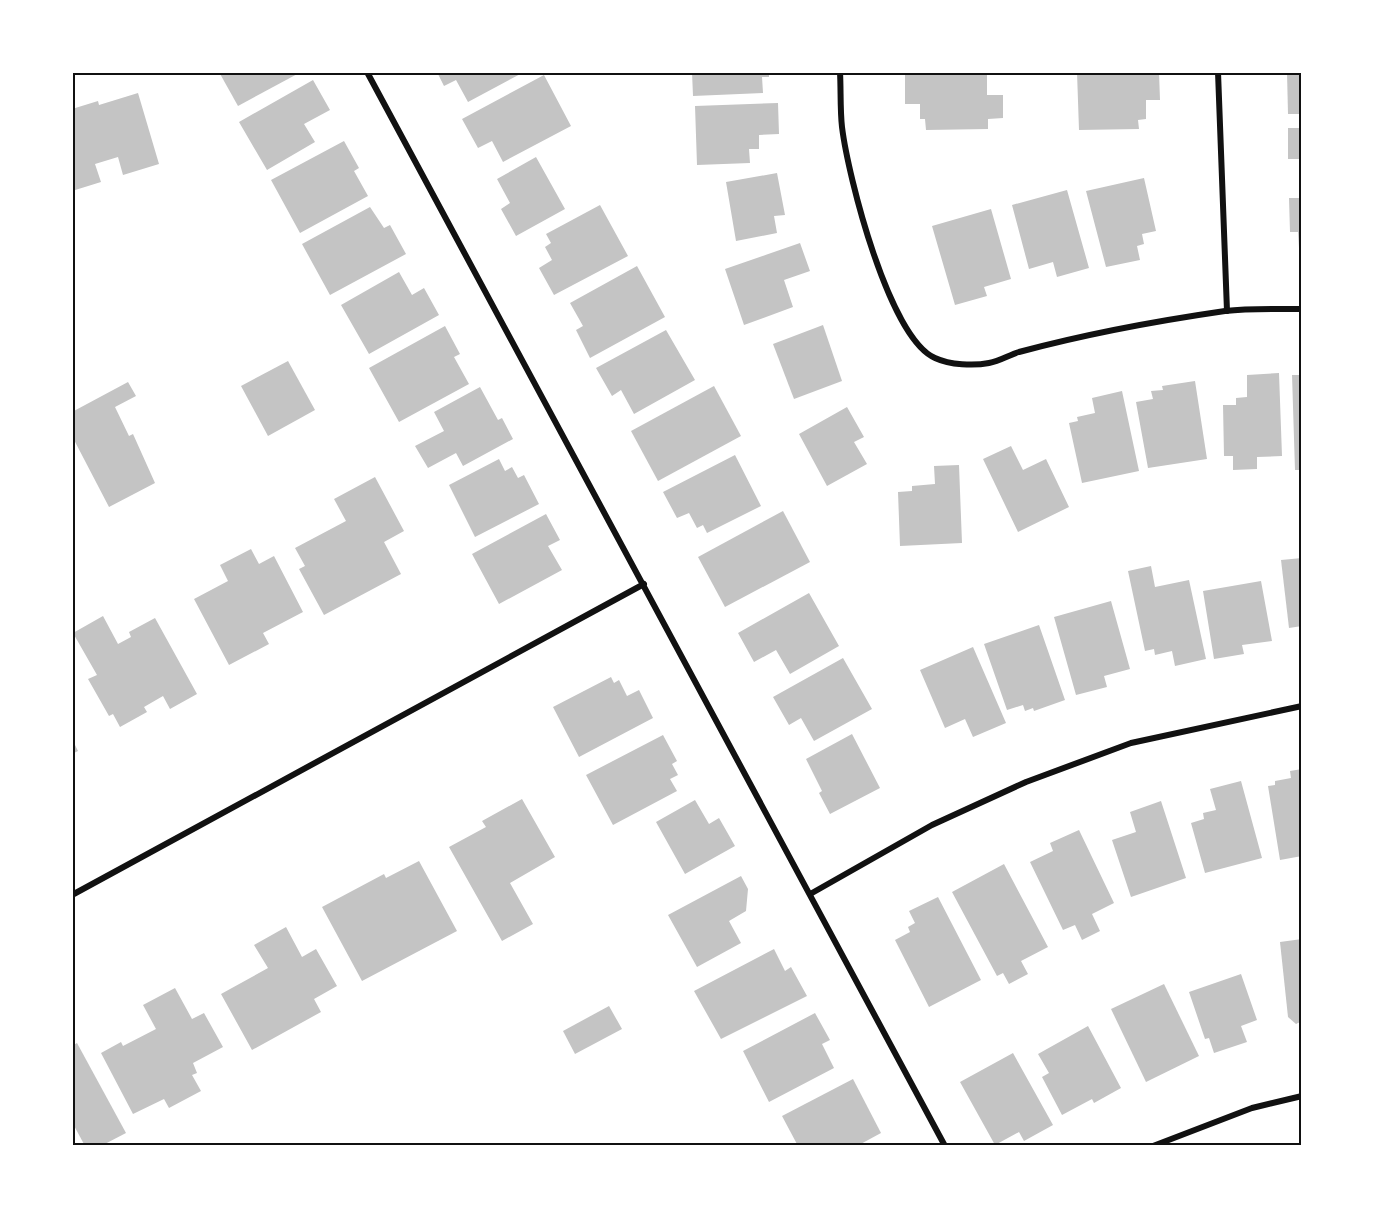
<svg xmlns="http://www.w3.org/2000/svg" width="1374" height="1218" font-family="'Roboto Serif',serif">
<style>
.building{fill:#c4c4c4}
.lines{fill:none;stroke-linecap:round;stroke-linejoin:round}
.minor{stroke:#111;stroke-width:6}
.neatline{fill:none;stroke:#111;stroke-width:2}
</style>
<rect width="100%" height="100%" fill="#fff"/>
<g class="building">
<path d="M 219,72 L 301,72 L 238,106 Z"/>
<path d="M 437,72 L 524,72 L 468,102 L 456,80 L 444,86 Z"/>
<path d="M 692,72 L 769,72 L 769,77 L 762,77 L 763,93 L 693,96 Z"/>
<path d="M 905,72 L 987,72 L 987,95 L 1003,95 L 1003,118 L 988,119 L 988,129 L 926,130 L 925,119 L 920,119 L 920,104 L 905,104 Z"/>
<path d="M 1077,72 L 1159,72 L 1160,100 L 1146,100 L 1146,119 L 1138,120 L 1139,129 L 1079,130 Z"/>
<path d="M 1287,72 L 1302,72 L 1302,114 L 1288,114 Z"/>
<path d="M 544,75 L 571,126 L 503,162 L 492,141 L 478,148 L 462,119 Z"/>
<path d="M 313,80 L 330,110 L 304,124 L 315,142 L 267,170 L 239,122 Z"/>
<path d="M 138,93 L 159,164 L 123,175 L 118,157 L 95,164 L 101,182 L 72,191 L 72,109 L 98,101 L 99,105 Z"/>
<path d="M 778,103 L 779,134 L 759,135 L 759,149 L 749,149 L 750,163 L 697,165 L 695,106 Z"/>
<rect x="1288" y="128" width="14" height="31"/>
<path d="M 344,141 L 359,168 L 354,171 L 368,196 L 300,233 L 271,180 Z"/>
<path d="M 536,157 L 565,209 L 516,236 L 501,209 L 510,203 L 497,179 Z"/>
<path d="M 777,173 L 785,215 L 774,216 L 777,233 L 736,241 L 726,182 Z"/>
<path d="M 1144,178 L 1156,231 L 1142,234 L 1144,244 L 1137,246 L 1140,260 L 1106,267 L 1086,191 Z"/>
<path d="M 1067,190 L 1089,268 L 1057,277 L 1053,262 L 1029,269 L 1012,205 Z"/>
<path d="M 1289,198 L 1302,198 L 1302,248 L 1299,248 L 1298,232 L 1290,232 Z"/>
<path d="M 600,205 L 628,256 L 554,295 L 539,268 L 552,260 L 545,247 L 551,243 L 546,234 Z"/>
<path d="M 370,207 L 384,228 L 390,225 L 406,254 L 330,295 L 302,244 Z"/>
<path d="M 991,209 L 1011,279 L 984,287 L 987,296 L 955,305 L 932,226 Z"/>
<path d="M 800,243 L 810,271 L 784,280 L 793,307 L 744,325 L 725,269 Z"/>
<path d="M 637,266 L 665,317 L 590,358 L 576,330 L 583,326 L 570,303 Z"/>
<path d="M 399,272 L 412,295 L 424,288 L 439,315 L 369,354 L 341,305 Z"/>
<path d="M 823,325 L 842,381 L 794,399 L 773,344 Z"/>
<path d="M 445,326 L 460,354 L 454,357 L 469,384 L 399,422 L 369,368 Z"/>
<path d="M 666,330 L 695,380 L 634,414 L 621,390 L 612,396 L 596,368 Z"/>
<path d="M 288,361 L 315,410 L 268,436 L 241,386 Z"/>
<path d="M 1279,373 L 1282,456 L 1257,457 L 1257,469 L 1233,470 L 1233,456 L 1224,456 L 1223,405 L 1236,405 L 1236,398 L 1247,397 L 1247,375 Z"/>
<path d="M 1292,375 L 1302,375 L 1302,470 L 1295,470 Z"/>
<path d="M 1195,381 L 1207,459 L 1148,468 L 1136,402 L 1153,399 L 1151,391 L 1163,390 L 1162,386 Z"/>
<path d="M 128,382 L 136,396 L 115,407 L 129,436 L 133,434 L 155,483 L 109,507 L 72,436 L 72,412 Z"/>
<path d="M 714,386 L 741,436 L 658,481 L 631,431 Z"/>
<path d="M 480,387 L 498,420 L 502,418 L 513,439 L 463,466 L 456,453 L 428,468 L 415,446 L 444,431 L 434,412 Z"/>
<path d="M 1122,391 L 1139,471 L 1082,483 L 1069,423 L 1078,421 L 1077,417 L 1095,413 L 1092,398 Z"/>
<path d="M 847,407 L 864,437 L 854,442 L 867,464 L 827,486 L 799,434 Z"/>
<path d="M 1011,446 L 1023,470 L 1046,459 L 1069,507 L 1018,532 L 983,459 Z"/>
<path d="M 735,455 L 761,506 L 707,533 L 703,525 L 697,528 L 689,513 L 677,518 L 663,492 Z"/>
<path d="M 499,459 L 505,471 L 512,467 L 518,478 L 524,475 L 539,504 L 475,537 L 449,485 Z"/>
<path d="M 959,465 L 962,543 L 900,546 L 898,492 L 912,491 L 912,486 L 935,484 L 934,466 Z"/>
<path d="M 375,477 L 404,531 L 384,542 L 401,574 L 324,615 L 299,569 L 305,566 L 295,548 L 346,521 L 334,499 Z"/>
<path d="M 783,511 L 810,562 L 725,607 L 698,557 Z"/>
<path d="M 546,514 L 560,540 L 548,546 L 562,570 L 499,604 L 472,554 Z"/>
<path d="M 251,549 L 259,564 L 274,556 L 303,612 L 263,633 L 269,644 L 229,665 L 194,599 L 228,581 L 220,565 Z"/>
<path d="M 1302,558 L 1302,626 L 1289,628 L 1281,560 Z"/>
<path d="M 1151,566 L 1155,587 L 1189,580 L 1206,659 L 1175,666 L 1172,651 L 1155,655 L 1154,649 L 1145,651 L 1128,571 Z"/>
<path d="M 1261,581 L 1272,641 L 1242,645 L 1244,654 L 1214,659 L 1203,591 Z"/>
<path d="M 809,593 L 839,646 L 790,674 L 776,650 L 754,662 L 738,633 Z"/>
<path d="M 1111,601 L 1130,669 L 1104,676 L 1107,687 L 1076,695 L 1054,617 Z"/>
<path d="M 103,616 L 118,644 L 131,637 L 129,632 L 155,618 L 197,694 L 170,709 L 163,696 L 144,707 L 147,712 L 120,727 L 113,714 L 109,716 L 88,679 L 97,675 L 73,633 Z"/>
<path d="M 1039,625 L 1065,700 L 1034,711 L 1033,708 L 1025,711 L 1023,705 L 1007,710 L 984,644 Z"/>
<path d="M 973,647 L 1006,723 L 973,737 L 965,719 L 945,728 L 920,670 Z"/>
<path d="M 843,658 L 872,709 L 814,741 L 801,718 L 789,725 L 773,697 Z"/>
<path d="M 611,677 L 614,683 L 619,680 L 627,696 L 639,690 L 653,718 L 579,757 L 553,707 Z"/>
<path d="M 852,734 L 880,788 L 830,814 L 819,793 L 822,791 L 806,759 Z"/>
<path d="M 663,735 L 677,761 L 672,764 L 678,775 L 670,779 L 677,791 L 613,825 L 586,775 Z"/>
<path d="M 72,739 L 78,751 L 72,754 Z"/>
<path d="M 1302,769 L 1302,856 L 1280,860 L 1268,786 L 1275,785 L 1275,781 L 1291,778 L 1290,771 Z"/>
<path d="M 1241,781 L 1262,858 L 1205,873 L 1191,823 L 1204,819 L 1203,813 L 1216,810 L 1210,789 Z"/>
<path d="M 522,799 L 555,857 L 510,883 L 533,924 L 502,941 L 449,847 L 486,827 L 482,821 Z"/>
<path d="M 695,800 L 709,824 L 719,818 L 735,846 L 685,874 L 656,822 Z"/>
<path d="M 1161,801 L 1186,878 L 1131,897 L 1112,840 L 1136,832 L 1130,812 Z"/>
<path d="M 1079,830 L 1114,903 L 1092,914 L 1100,931 L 1082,940 L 1075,925 L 1063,930 L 1030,862 L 1053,851 L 1050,843 Z"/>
<path d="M 419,861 L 457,931 L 362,981 L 322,907 L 384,874 L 386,878 Z"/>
<path d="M 1004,864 L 1048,947 L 1021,961 L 1028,974 L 1009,984 L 1003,973 L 997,976 L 952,892 Z"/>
<path d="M 741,876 L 748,889 L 746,911 L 729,921 L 741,943 L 697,967 L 668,915 Z"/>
<path d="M 938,897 L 981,980 L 929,1007 L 895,940 L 910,932 L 908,927 L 915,923 L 909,911 Z"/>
<path d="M 286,927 L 302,957 L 316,949 L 337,986 L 314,999 L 321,1012 L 252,1050 L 221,994 L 268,968 L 254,945 Z"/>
<path d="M 1302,939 L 1302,1021 L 1296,1024 L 1288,1017 L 1280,942 Z"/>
<path d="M 774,949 L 785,971 L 791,967 L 807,996 L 721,1039 L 694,991 Z"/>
<path d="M 1241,974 L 1257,1020 L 1241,1026 L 1247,1042 L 1214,1053 L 1209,1038 L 1205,1039 L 1189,992 Z"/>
<path d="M 1164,984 L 1199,1056 L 1146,1082 L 1111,1009 Z"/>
<path d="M 175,988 L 192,1019 L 204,1013 L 223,1047 L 193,1063 L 197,1073 L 192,1075 L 201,1091 L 169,1108 L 164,1099 L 133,1114 L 101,1053 L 121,1042 L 123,1046 L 156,1029 L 143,1005 Z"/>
<path d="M 609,1006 L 622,1029 L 575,1054 L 563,1031 Z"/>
<path d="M 815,1013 L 830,1040 L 822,1044 L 834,1068 L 769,1102 L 743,1051 Z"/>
<path d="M 1088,1026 L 1121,1088 L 1094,1103 L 1092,1099 L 1062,1115 L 1042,1077 L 1049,1073 L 1038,1054 Z"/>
<path d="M 77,1043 L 126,1133 L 101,1146 L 85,1146 L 72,1122 L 72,1046 Z"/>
<path d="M 1013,1053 L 1053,1125 L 1024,1141 L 1019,1132 L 995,1145 L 960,1082 Z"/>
<path d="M 853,1079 L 881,1133 L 857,1146 L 798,1146 L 782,1116 Z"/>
</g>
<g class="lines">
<g class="minor">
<path d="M 367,72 L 945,1146"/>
<path d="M 840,72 C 841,90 840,109 842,127 C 848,176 889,338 935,358 C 950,365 974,366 989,363 C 1000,361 1009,355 1019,352 C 1086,334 1156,321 1225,311 C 1250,308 1277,309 1302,309"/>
<path d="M 1218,72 L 1227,311"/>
<path d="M 812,893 L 932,825 L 1026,782 L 1131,743 L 1302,706"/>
<path d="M 72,895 L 644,584"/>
<path d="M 1153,1146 L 1252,1108 L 1302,1096"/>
</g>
</g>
<rect width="1374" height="1218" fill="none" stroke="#ffffff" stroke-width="147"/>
<rect x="74" y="74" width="1226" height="1070" class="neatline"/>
</svg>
